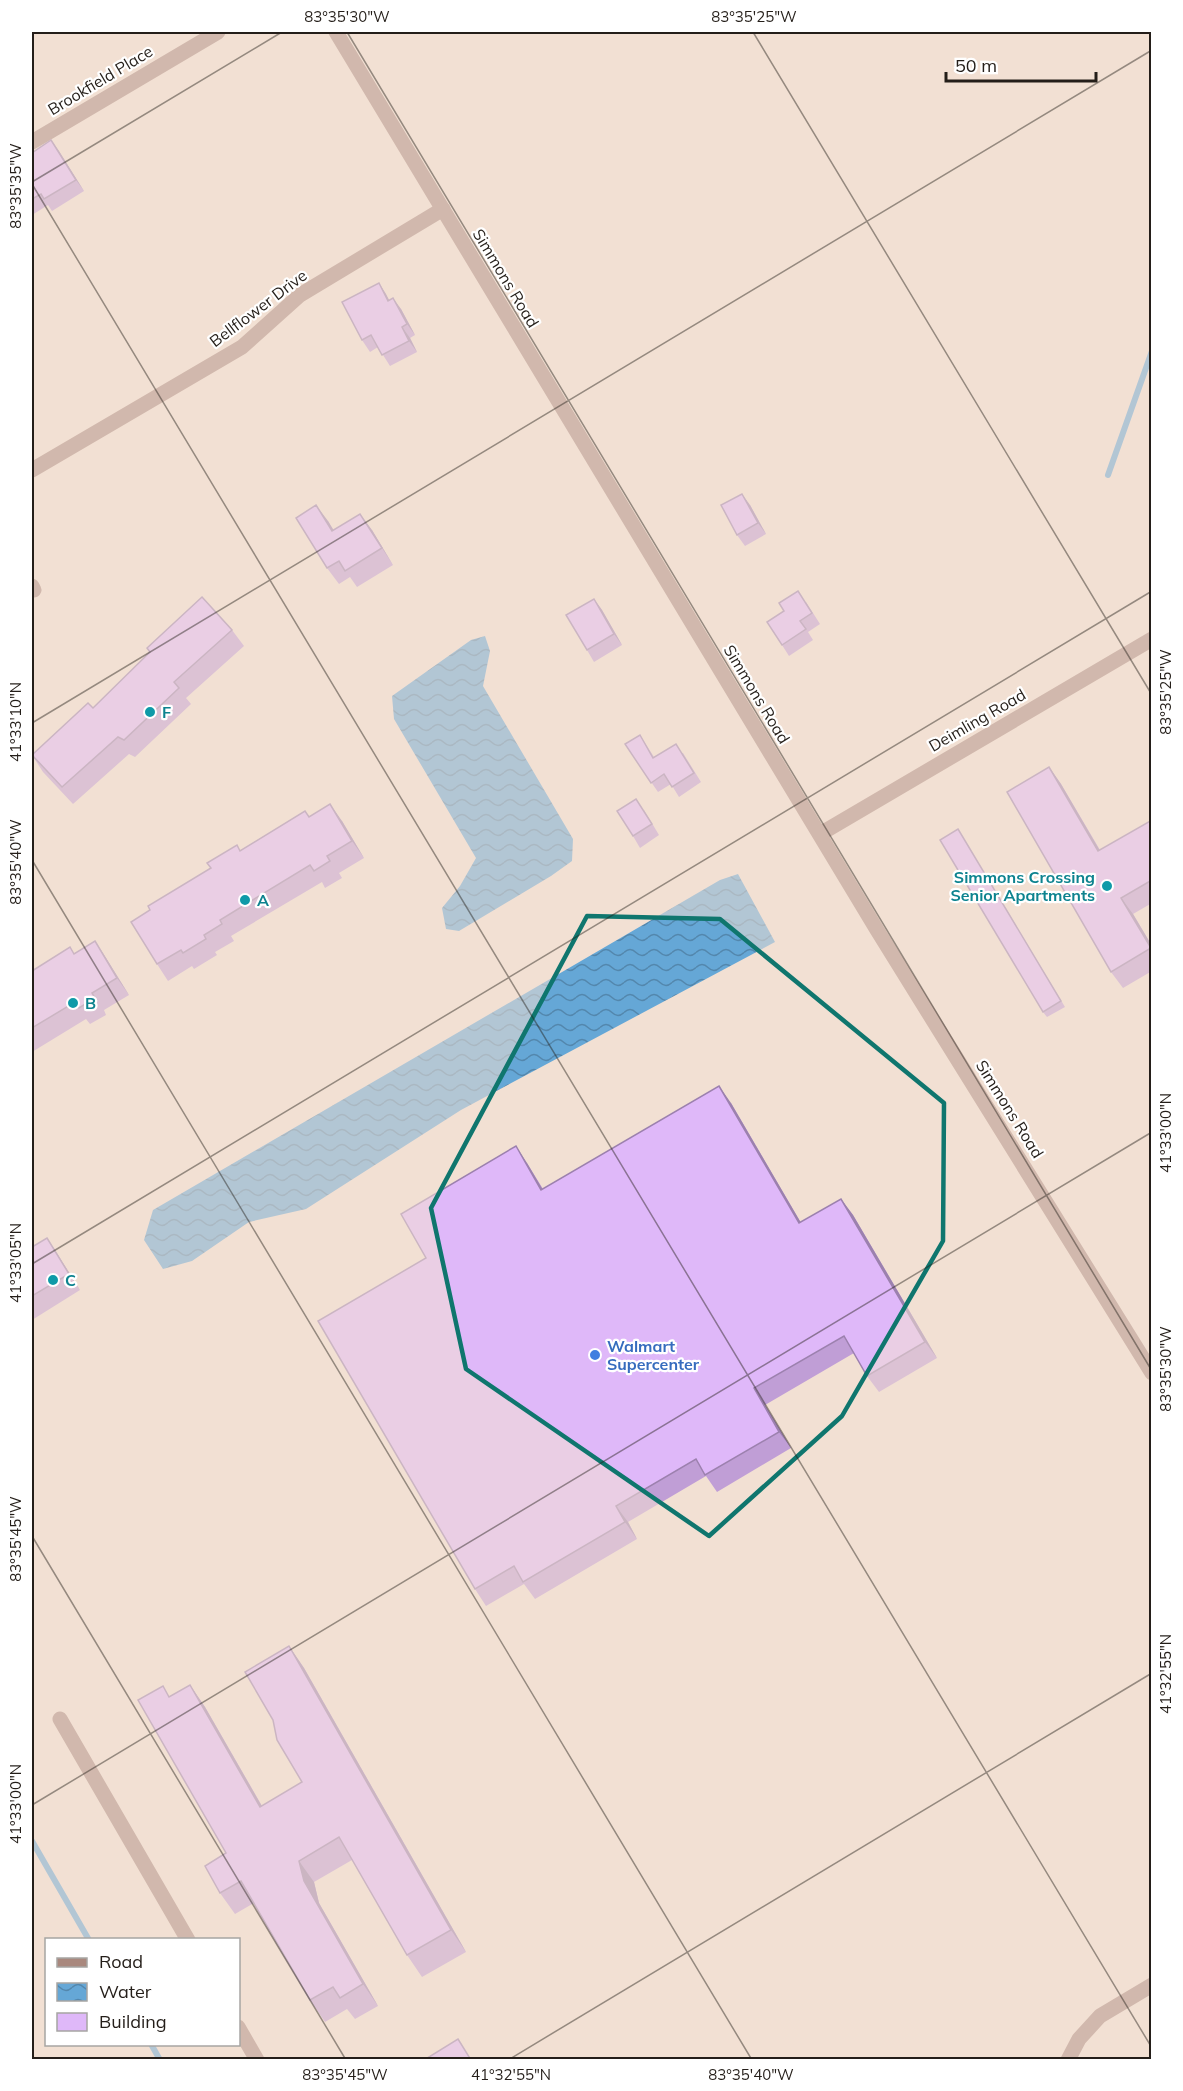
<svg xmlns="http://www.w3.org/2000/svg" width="1183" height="2091" font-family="Mulish,sans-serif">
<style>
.water{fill:url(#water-waves)}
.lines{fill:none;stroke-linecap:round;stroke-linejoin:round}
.stream{stroke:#65a7d6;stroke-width:6}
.street{stroke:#a9887e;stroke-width:15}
.wall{fill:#c09ed6}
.shaded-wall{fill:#9c81ae}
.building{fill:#dfb8f9;stroke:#9c81ae;stroke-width:1.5}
.marked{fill:none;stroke:#0f766e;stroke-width:4.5;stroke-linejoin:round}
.ticks{fill:none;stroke:#241e19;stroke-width:1.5;stroke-opacity:0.45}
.culture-dot{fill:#0f9aa8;stroke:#fff;stroke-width:2}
.shop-dot{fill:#3f7fe0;stroke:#fff;stroke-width:2}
.labels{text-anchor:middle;stroke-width:4.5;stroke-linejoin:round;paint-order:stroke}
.street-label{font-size:16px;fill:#241e19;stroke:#fff}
.culture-label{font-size:16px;font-weight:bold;fill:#0d838f;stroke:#fff;text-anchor:start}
.shop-label{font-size:16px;font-weight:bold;fill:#366cbe;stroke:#fff;text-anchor:start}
.neatline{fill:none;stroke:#241e19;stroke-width:2}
.ticks-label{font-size:15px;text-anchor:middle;fill:#241e19}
</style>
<defs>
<pattern id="water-waves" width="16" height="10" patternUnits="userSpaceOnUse" patternTransform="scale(1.5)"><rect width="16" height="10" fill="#65a7d6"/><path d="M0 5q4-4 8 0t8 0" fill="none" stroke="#5387ad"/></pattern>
</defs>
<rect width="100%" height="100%" fill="#f2e0d3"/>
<g class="water">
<path d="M 485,636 L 490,651 L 483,686 L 573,839 L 572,861 L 551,876 L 459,931 L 446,929 L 442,908 L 460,886 L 476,858 L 394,719 L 392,696 L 471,640 Z"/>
<path d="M 738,874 L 775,942 L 461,1110 L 306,1209 L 249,1222 L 192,1261 L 163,1269 L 144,1240 L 153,1210 L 720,880 Z"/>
</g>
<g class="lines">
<g class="stream">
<path d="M 1108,475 L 1152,351"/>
<path d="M 32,1841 L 89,1940"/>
<path d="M 151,2044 L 160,2060"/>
</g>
<g class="street">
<path d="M 336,32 L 877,930 L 1152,1373"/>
<path d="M 32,142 L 218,32"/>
<path d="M 32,470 L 242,347 L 300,295 L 443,209"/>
<path d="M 32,586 L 34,590"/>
<path d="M 820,834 L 1152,639"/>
<path d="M 60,1719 L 188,1940"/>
<path d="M 238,2027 L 257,2060"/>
<path d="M 1068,2060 L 1079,2039 L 1100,2016 L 1152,1985"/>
</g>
</g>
<g class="wall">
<path d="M 51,140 L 84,191 L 52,211 L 48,205 L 32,215 L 32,153 Z"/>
<path d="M 379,283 L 389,300 L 401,309 L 415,335 L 410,338 L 417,352 L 390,366 L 378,347 L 370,352 L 362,340 Z"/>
<path d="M 750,505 L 766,534 L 745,546 L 737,535 Z"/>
<path d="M 328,521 L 333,530 L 372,530 L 393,565 L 357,587 L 350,577 L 339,584 L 327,568 Z"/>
<path d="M 594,599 L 602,610 L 622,645 L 594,662 L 587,650 Z"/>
<path d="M 806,602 L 820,624 L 808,632 L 813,640 L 789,656 L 782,645 Z"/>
<path d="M 232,630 L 244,646 L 186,698 L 191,704 L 135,757 L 129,754 L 73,804 L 43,772 L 32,755 L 93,708 L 150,653 L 147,648 Z"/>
<path d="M 640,735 L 654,757 L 683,753 L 701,782 L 679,797 L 671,784 L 658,792 L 625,744 Z"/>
<path d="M 1049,767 L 1061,784 L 1100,850 L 1152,820 L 1152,903 L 1133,914 L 1152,946 L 1152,971 L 1123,988 L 1111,972 Z"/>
<path d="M 644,810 L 659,835 L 640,848 L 633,836 Z"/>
<path d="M 305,811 L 309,817 L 342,821 L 364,858 L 339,873 L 342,878 L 325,888 L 322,882 L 231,936 L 234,941 L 215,952 L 217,955 L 194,969 L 192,966 L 168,981 L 157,964 L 150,910 L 241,850 Z"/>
<path d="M 958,829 L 1065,1007 L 1047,1017 L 1043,1012 Z"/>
<path d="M 95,941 L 106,958 L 129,995 L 104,1010 L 106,1015 L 90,1024 L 86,1019 L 32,1052 L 32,971 L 70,947 L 74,954 Z"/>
<path d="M 731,1103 L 801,1223 L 841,1199 L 853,1215 L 937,1358 L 879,1392 L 867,1376 L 854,1353 L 765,1405 L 791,1448 L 717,1492 L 706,1476 L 628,1522 L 637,1539 L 535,1599 L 524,1584 L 486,1606 L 475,1589 L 426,1258 L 527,1163 L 543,1189 Z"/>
<path d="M 47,1238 L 58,1255 L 80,1290 L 32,1320 L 32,1247 Z"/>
<path d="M 289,1646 L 304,1668 L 466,1952 L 422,1977 L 407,1955 L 352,1860 L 314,1882 L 319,1903 L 378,2006 L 355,2019 L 347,2009 L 325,2022 L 310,2000 L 254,1903 L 235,1914 L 220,1893 L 226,1853 L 170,1696 L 190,1685 L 205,1707 L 262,1806 L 302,1782 Z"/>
</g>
<g class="shaded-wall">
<path d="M 51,140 L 59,151 L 84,191 L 76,180 Z"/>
<path d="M 379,283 L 386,294 L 395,312 L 388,301 Z"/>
<path d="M 393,298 L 401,309 L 415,335 L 407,324 Z"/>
<path d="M 402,327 L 410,338 L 417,352 L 409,341 Z"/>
<path d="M 742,494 L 750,505 L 766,534 L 758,523 Z"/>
<path d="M 316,505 L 328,521 L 344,547 L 332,531 Z"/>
<path d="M 360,514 L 372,530 L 393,565 Z"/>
<path d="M 594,599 L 602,610 L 622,645 L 614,634 Z"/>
<path d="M 1049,767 L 1061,784 L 1110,868 L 1098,851 Z"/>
<path d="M 330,804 L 342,821 L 364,858 L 352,841 Z"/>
<path d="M 1121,898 L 1133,914 L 1152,946 L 1152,949 Z"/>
<path d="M 95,941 L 106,958 L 129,995 L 117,978 Z"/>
<path d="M 719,1086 L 731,1103 L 811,1240 L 799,1223 Z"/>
<path d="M 516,1146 L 527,1163 L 553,1207 L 541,1190 Z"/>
<path d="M 841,1199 L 853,1215 L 937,1358 L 925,1342 Z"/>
<path d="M 47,1238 L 58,1255 L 80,1290 L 69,1274 Z"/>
<path d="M 754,1388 L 765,1405 L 791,1448 L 779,1432 Z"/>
<path d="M 616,1506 L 628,1522 L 637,1539 L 625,1522 Z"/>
<path d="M 289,1646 L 304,1668 L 466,1952 L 451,1930 Z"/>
<path d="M 190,1685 L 205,1707 L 275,1829 L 260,1807 Z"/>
<path d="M 299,1861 L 314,1882 L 319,1903 L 378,2006 L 363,1984 L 304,1881 Z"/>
</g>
<g class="building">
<path d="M 51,140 L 76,180 L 44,199 L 41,194 L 32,199 L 32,153 Z"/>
<path d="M 379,283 L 388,301 L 393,298 L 407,324 L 402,327 L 409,341 L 382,355 L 371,335 L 362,340 L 342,302 Z"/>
<path d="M 742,494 L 758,523 L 737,535 L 721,505 Z"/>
<path d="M 316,505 L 332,531 L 360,514 L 382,548 L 345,571 L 339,561 L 327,568 L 296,518 Z"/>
<path d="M 798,591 L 812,613 L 800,621 L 806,629 L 782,645 L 767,622 L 784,611 L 779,603 Z"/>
<path d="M 202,597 L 232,630 L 174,682 L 179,688 L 124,740 L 118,737 L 62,787 L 32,755 L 88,703 L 93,708 L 150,652 L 147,648 Z"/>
<path d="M 594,599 L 614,634 L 587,650 L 566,615 Z"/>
<path d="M 640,735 L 653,758 L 676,744 L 694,773 L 672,787 L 664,774 L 651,783 L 625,744 Z"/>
<path d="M 1049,767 L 1098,851 L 1152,820 L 1152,880 L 1121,898 L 1151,948 L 1111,972 L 1007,792 Z"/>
<path d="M 636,799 L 652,824 L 633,836 L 617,811 Z"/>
<path d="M 330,804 L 352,841 L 327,856 L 330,861 L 314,871 L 310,865 L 220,920 L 222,924 L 204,935 L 206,939 L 183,953 L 181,950 L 157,964 L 131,922 L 150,910 L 148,906 L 211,868 L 207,863 L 237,845 L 240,851 L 305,811 L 309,817 Z"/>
<path d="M 958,829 L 1061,1001 L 1043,1012 L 940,840 Z"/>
<path d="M 95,941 L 117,978 L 92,993 L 95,998 L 79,1008 L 75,1002 L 32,1028 L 32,971 L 70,947 L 74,954 Z"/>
<path d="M 719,1086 L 799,1223 L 841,1199 L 925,1342 L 867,1376 L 844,1336 L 754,1388 L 779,1432 L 705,1475 L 696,1459 L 616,1506 L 625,1522 L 523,1582 L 514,1566 L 475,1589 L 318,1321 L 426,1258 L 401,1214 L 516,1146 L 541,1190 Z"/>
<path d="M 47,1238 L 69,1274 L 32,1296 L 32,1247 Z"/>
<path d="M 289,1646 L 451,1930 L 407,1955 L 339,1837 L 299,1861 L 304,1881 L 363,1984 L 340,1998 L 333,1987 L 310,2000 L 241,1881 L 220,1893 L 205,1866 L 226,1853 L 138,1700 L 163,1686 L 169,1697 L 190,1685 L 260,1807 L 302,1782 L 277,1740 L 273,1720 L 245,1672 Z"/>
<path d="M 458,2039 L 471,2060 L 424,2060 Z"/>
</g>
<path d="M0 0H1183V2091H0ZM 587,916 L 720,919 L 944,1103 L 943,1241 L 842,1416 L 709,1536 L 466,1369 L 431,1208 Z" fill="#f2e0d3" fill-opacity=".55" fill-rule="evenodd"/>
<path class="marked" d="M 587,916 L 720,919 L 944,1103 L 943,1241 L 842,1416 L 709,1536 L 466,1369 L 431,1208 Z"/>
<path class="ticks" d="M 347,32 L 1152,1371M 753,32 L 1152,695M 32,182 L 282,32M 32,184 L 1152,2048M 32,723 L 1152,50M 32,860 L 752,2060M 32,1264 L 1152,591M 32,1536 L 346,2060M 32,1805 L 1152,1132M 508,2060 L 1152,1673"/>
<g class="culture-dot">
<circle cx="150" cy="712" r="6"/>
<circle cx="1107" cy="886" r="6"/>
<circle cx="245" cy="900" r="6"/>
<circle cx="73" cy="1003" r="6"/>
<circle cx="53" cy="1280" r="6"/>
</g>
<circle class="shop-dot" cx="595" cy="1355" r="6"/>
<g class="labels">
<g class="street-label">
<text transform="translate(100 80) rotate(-31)" y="6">Brookfield Place</text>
<text transform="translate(506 278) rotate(59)" y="6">Simmons Road</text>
<text transform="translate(258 308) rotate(-37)" y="6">Bellflower Drive</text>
<text transform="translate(757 694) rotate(59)" y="6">Simmons Road</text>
<text transform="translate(977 720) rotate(-30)" y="6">Deimling Road</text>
<text transform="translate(1010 1109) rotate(58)" y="6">Simmons Road</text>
</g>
<g class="culture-label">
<text x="162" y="718">F</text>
<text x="1095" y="883" text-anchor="end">Simmons Crossing<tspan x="1095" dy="18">Senior Apartments</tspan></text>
<text x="257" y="906">A</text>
<text x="85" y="1009">B</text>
<text x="65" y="1286">C</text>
</g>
<g class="shop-label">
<text x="607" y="1352">Walmart<tspan x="607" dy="18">Supercenter</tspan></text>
</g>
</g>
<rect width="1183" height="2091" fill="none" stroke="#ffffff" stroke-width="66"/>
<rect x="45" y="1938" width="195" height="108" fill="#ffffff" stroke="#a7a5a3" stroke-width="1.5"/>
<rect x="57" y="1958" width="30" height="9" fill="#a9887e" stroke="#a7a5a3" stroke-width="1.5"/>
<text x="99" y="1968" font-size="18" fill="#241e19">Road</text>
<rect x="57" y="1983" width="30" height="18" fill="url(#water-waves)" stroke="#a7a5a3" stroke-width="1.5"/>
<text x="99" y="1998" font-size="18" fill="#241e19">Water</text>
<rect x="57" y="2013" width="30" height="18" fill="#dfb8f9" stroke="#a7a5a3" stroke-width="1.5"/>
<text x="99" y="2028" font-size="18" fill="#241e19">Building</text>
<path d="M946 72v9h150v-9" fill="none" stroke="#241e19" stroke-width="3"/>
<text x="955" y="72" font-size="18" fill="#241e19" stroke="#ffffff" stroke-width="4.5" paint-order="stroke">50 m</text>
<rect x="33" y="33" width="1117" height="2025" class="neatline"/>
<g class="ticks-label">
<text x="347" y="22">83°35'30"W</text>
<text x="754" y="22">83°35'25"W</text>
<text transform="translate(16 186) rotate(-90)" y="5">83°35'35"W</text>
<text transform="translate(1166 692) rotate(-90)" y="5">83°35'25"W</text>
<text transform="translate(16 722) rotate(-90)" y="5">41°33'10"N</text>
<text transform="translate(16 862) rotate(-90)" y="5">83°35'40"W</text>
<text transform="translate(1166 1133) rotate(-90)" y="5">41°33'00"N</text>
<text transform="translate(16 1263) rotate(-90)" y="5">41°33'05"N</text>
<text transform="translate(1166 1369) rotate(-90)" y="5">83°35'30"W</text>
<text transform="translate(16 1539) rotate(-90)" y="5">83°35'45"W</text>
<text transform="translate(1166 1674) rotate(-90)" y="5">41°32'55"N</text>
<text transform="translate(16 1804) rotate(-90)" y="5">41°33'00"N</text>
<text x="345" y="2080">83°35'45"W</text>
<text x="511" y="2080">41°32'55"N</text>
<text x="751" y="2080">83°35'40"W</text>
</g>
</svg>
